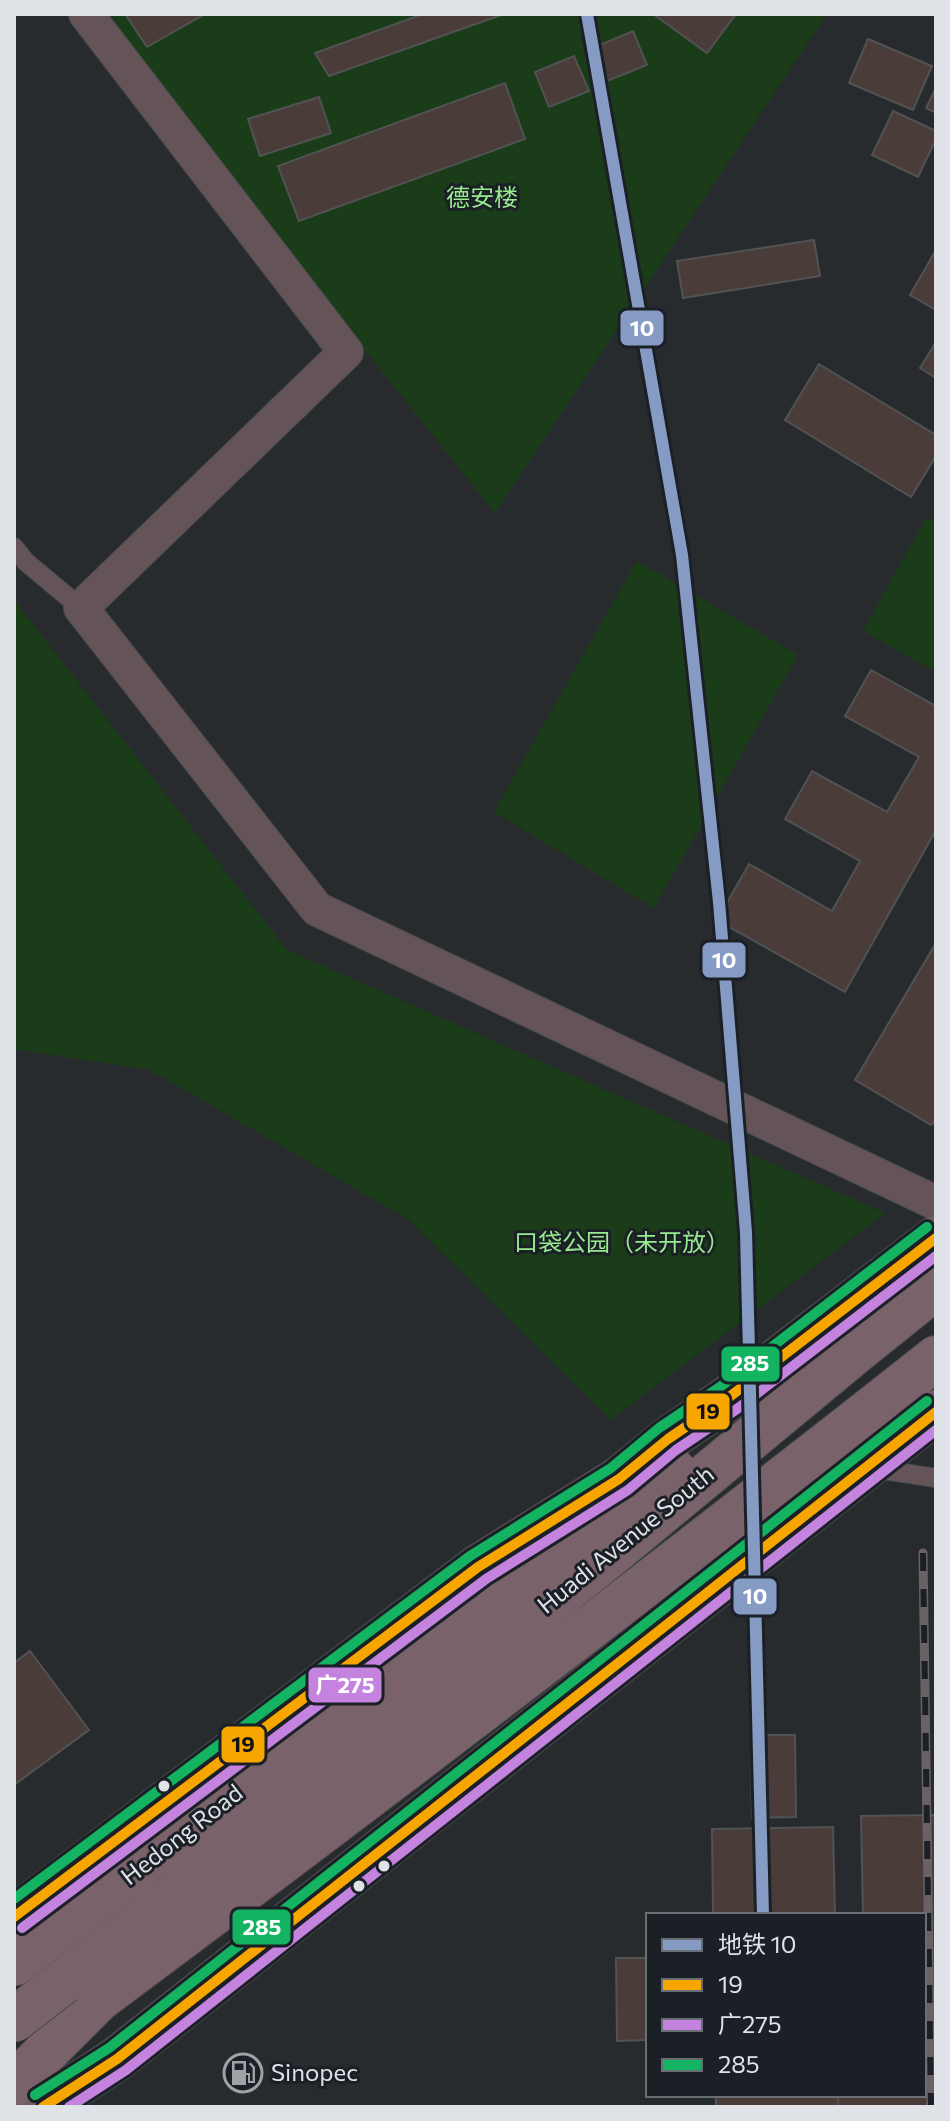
<svg xmlns="http://www.w3.org/2000/svg" width="950" height="2121" font-family="Commissioner,'Noto Sans SC',sans-serif">
<style>
.green{fill:#1b3c18}
.building{fill:#4a3d39;stroke:#515253;stroke-width:2}
.lines{fill:none;stroke-linecap:round;stroke-linejoin:round}
.lane-casing{stroke:#46484b;stroke-width:20}
.street-casing{stroke:#46484b;stroke-width:36}
.secondary-casing{stroke:#46484b;stroke-width:46}
.primary-casing{stroke:#46484b;stroke-width:46}
.lane{stroke:#645458;stroke-width:18}
.street{stroke:#645458;stroke-width:34}
.secondary{stroke:#705c63;stroke-width:44}
.primary{stroke:#7a626a;stroke-width:44}
.rail-casing{stroke:#696164;stroke-width:9}
.rail{stroke:#1b2027;stroke-width:6;stroke-dasharray:18;stroke-linecap:butt}
.primary-bridge-casing{stroke:#46484b;stroke-width:46;stroke-linecap:butt}
.primary-bridge{stroke:#7a626a;stroke-width:44}
.bus-1-casing{stroke:#1b2027;stroke-width:16}
.bus-2-casing{stroke:#1b2027;stroke-width:16}
.bus-3-casing{stroke:#1b2027;stroke-width:16}
.bus-1{stroke:#f7a600;stroke-width:10}
.bus-2{stroke:#c483df;stroke-width:10}
.bus-3{stroke:#13b361;stroke-width:10}
.metro-1-casing{stroke:#1b2027;stroke-width:18}
.metro-1{stroke:#869bc3;stroke-width:12}
.bus-dot{fill:#dfe2e7;stroke:#1b2027;stroke-width:3}
.labels{text-anchor:middle;stroke-width:6;stroke-linejoin:round;paint-order:stroke}
.park-label{font-size:24px;fill:#97e98d;stroke:#1b2027}
.street-label{font-size:24px;fill:#dfe2e7;stroke:#1b2027}
.poi-label{font-size:24px;fill:#dfe2e7;stroke:#1b2027;text-anchor:start}
.line-badge{stroke:#1b2027;stroke-width:3}
.badge-label{font-size:22px;text-anchor:middle;font-weight:bold;fill:#fff}
.pale-badge-label{font-size:22px;text-anchor:middle;font-weight:bold;fill:#111}
</style>
<rect width="100%" height="100%" fill="#282b2e"/>
<g class="green">
<path d="M 97,14 L 827,14 L 495,513 Z"/>
<path d="M 927,517 L 936,522 L 936,672 L 863,631 Z"/>
<path d="M 637,561 L 798,655 L 654,908 L 494,812 Z"/>
<path d="M 14,600 L 287,950 L 885,1213 L 611,1420 L 408,1219 L 150,1070 L 14,1049 Z"/>
</g>
<g class="building">
<path d="M 125,14 L 205,14 L 147,47 Z"/>
<path d="M 423,14 L 504,14 L 329,76 L 315,53 Z"/>
<path d="M 653,14 L 736,14 L 707,53 Z"/>
<path d="M 633,31 L 647,65 L 602,83 L 588,50 Z"/>
<path d="M 868,39 L 932,66 L 913,110 L 849,83 Z"/>
<path d="M 574,56 L 589,91 L 549,107 L 535,72 Z"/>
<path d="M 505,83 L 525,139 L 299,221 L 278,166 Z"/>
<path d="M 936,88 L 936,113 L 926,108 Z"/>
<path d="M 319,97 L 331,133 L 260,156 L 248,119 Z"/>
<path d="M 893,111 L 936,131 L 936,139 L 918,177 L 872,155 Z"/>
<path d="M 814,240 L 820,276 L 683,298 L 677,261 Z"/>
<path d="M 936,250 L 936,310 L 910,295 Z"/>
<path d="M 936,342 L 936,378 L 920,368 Z"/>
<path d="M 819,364 L 936,435 L 936,456 L 911,497 L 785,420 Z"/>
<path d="M 871,670 L 936,706 L 936,830 L 845,992 L 717,920 L 749,864 L 832,911 L 860,861 L 785,819 L 812,771 L 887,812 L 919,757 L 845,716 Z"/>
<path d="M 936,943 L 936,1120 L 931,1125 L 855,1080 Z"/>
<path d="M 30,1651 L 89,1730 L 14,1785 L 14,1663 Z"/>
<path d="M 751,1735 L 795,1735 L 796,1817 L 752,1818 Z"/>
<path d="M 936,1815 L 936,2107 L 801,2107 L 800,2095 L 924,2095 L 924,1915 L 863,1915 L 861,1816 Z"/>
<path d="M 833,1827 L 835,1915 L 713,1915 L 712,1829 Z"/>
<path d="M 616,1958 L 648,1958 L 648,2040 L 617,2041 Z"/>
<rect x="716" y="2095" width="122" height="12"/>
</g>
<g class="lines">
<g class="lane-casing">
<g id="lane">
<path d="M 14,547 L 26,562 L 81,608"/>
<path d="M 871,1468 L 936,1478"/>
</g>
</g>
<g class="street-casing">
<path id="street" d="M 86,14 L 346,352 L 81,608 L 317,909 L 936,1203"/>
</g>
<g class="secondary-casing">
<g id="secondary">
<path d="M 14,1917 L 478,1567 L 619,1479 L 668,1439 L 728,1398 L 936,1238"/>
<path d="M 43,2107 L 117,2059 L 936,1412"/>
</g>
</g>
<g class="primary-casing">
<g id="primary">
<path d="M 860,1348 L 936,1287"/>
<path d="M 893,1392 L 936,1358"/>
<path d="M 14,2084 L 99,1999"/>
</g>
</g>
<use href="#lane" class="lane"/>
<use href="#street" class="street"/>
<use href="#secondary" class="secondary"/>
<use href="#primary" class="primary"/>
<g class="rail-casing">
<path id="rail" d="M 923,1553 L 931,2107"/>
</g>
<use href="#rail" class="rail"/>
<g class="primary-bridge-casing">
<g id="primary-bridge">
<path d="M 14,1964 L 376,1686 L 516,1575 L 674,1470"/>
<path d="M 99,1999 C 366,1800 631,1598 893,1392"/>
<path d="M 14,2020 L 451,1682 L 610,1555 L 860,1348"/>
</g>
</g>
<use href="#primary-bridge" class="primary-bridge"/>
<g class="bus-1-casing">
<g id="bus-1">
<path d="M 14,1917 L 478,1567 L 619,1479 L 668,1439 L 728,1398 L 936,1238"/>
<path d="M 43,2107 L 117,2059 L 936,1412"/>
</g>
</g>
<g class="bus-2-casing">
<g id="bus-2">
<path d="M 22,1928 L 486,1579 L 628,1490 L 676,1450 L 737,1409 L 936,1256"/>
<path d="M 69,2107 L 126,2070 L 936,1430"/>
</g>
</g>
<g class="bus-3-casing">
<g id="bus-3">
<path d="M 14,1899 L 470,1556 L 611,1468 L 659,1428 L 720,1387 L 927,1227"/>
<path d="M 35,2095 L 109,2048 L 927,1401"/>
</g>
</g>
<use href="#bus-1" class="bus-1"/>
<use href="#bus-2" class="bus-2"/>
<use href="#bus-3" class="bus-3"/>
<g class="metro-1-casing">
<path id="metro-1" d="M 587,14 L 682,555 L 719,902 L 746,1232 L 763,1915"/>
</g>
<use href="#metro-1" class="metro-1"/>
</g>
<defs>
<g id="fuel-ring" transform="scale(2)"><circle r="9.5" fill="#1b2027" stroke="#9fa2a6" stroke-width="1.5"/><path d="M-5.5-6h7V0h2V4h1.3V-2.5L3-4.5l.8-.8L6-3V5H2.5V1h-1V6h-7ZM-4.2-4.7v3.2H.2V-4.7Z" fill="#9fa2a6"/></g>
</defs>
<g fill-rule="evenodd">
<use href="#fuel-ring" x="243" y="2073"/>
</g>
<g class="bus-dot">
<circle cx="164" cy="1786" r="7"/>
<circle cx="384" cy="1866" r="7"/>
<circle cx="359" cy="1886" r="7"/>
</g>
<g class="labels">
<g class="park-label">
<text x="482" y="206">德安楼</text>
<text x="622" y="1251">口袋公园（未开放）</text>
</g>
<g class="street-label">
<text transform="translate(626 1540) rotate(-39)" y="8">Huadi Avenue South</text>
<text transform="translate(182 1835) rotate(-38)" y="8">Hedong Road</text>
</g>
<g class="poi-label">
<text x="271" y="2081">Sinopec</text>
</g>
</g>
<g class="line-badge">
<rect x="619" y="309" width="46" height="38" rx="8" fill="#869bc3"/>
<rect x="701" y="941" width="46" height="38" rx="8" fill="#869bc3"/>
<rect x="720" y="1345" width="61" height="38" rx="8" fill="#13b361"/>
<rect x="685" y="1392" width="46" height="39" rx="8" fill="#f7a600"/>
<rect x="732" y="1577" width="46" height="39" rx="8" fill="#869bc3"/>
<rect x="307" y="1666" width="76" height="38" rx="8" fill="#c483df"/>
<rect x="220" y="1725" width="46" height="39" rx="8" fill="#f7a600"/>
<rect x="231" y="1908" width="61" height="38" rx="8" fill="#13b361"/>
</g>
<g class="badge-label">
<text x="642" y="336">10</text>
<text x="724" y="968">10</text>
<text x="750" y="1371">285</text>
<text x="755" y="1604">10</text>
<text x="345" y="1693">广275</text>
<text x="262" y="1935">285</text>
</g>
<g class="pale-badge-label">
<text x="708" y="1419">19</text>
<text x="243" y="1752">19</text>
</g>
<rect width="950" height="2121" fill="none" stroke="#dfe2e7" stroke-width="32"/>
<rect x="646" y="1913" width="280" height="184" fill="#1b2027" stroke="#696e74" stroke-width="2"/>
<rect x="662" y="1939" width="40" height="12" fill="#869bc3" stroke="#696e74" stroke-width="2"/>
<text x="718" y="1953" font-size="24" fill="#dfe2e7">地铁 10</text>
<rect x="662" y="1979" width="40" height="12" fill="#f7a600" stroke="#696e74" stroke-width="2"/>
<text x="718" y="1993" font-size="24" fill="#dfe2e7">19</text>
<rect x="662" y="2019" width="40" height="12" fill="#c483df" stroke="#696e74" stroke-width="2"/>
<text x="718" y="2033" font-size="24" fill="#dfe2e7">广275</text>
<rect x="662" y="2059" width="40" height="12" fill="#13b361" stroke="#696e74" stroke-width="2"/>
<text x="718" y="2073" font-size="24" fill="#dfe2e7">285</text>
</svg>
